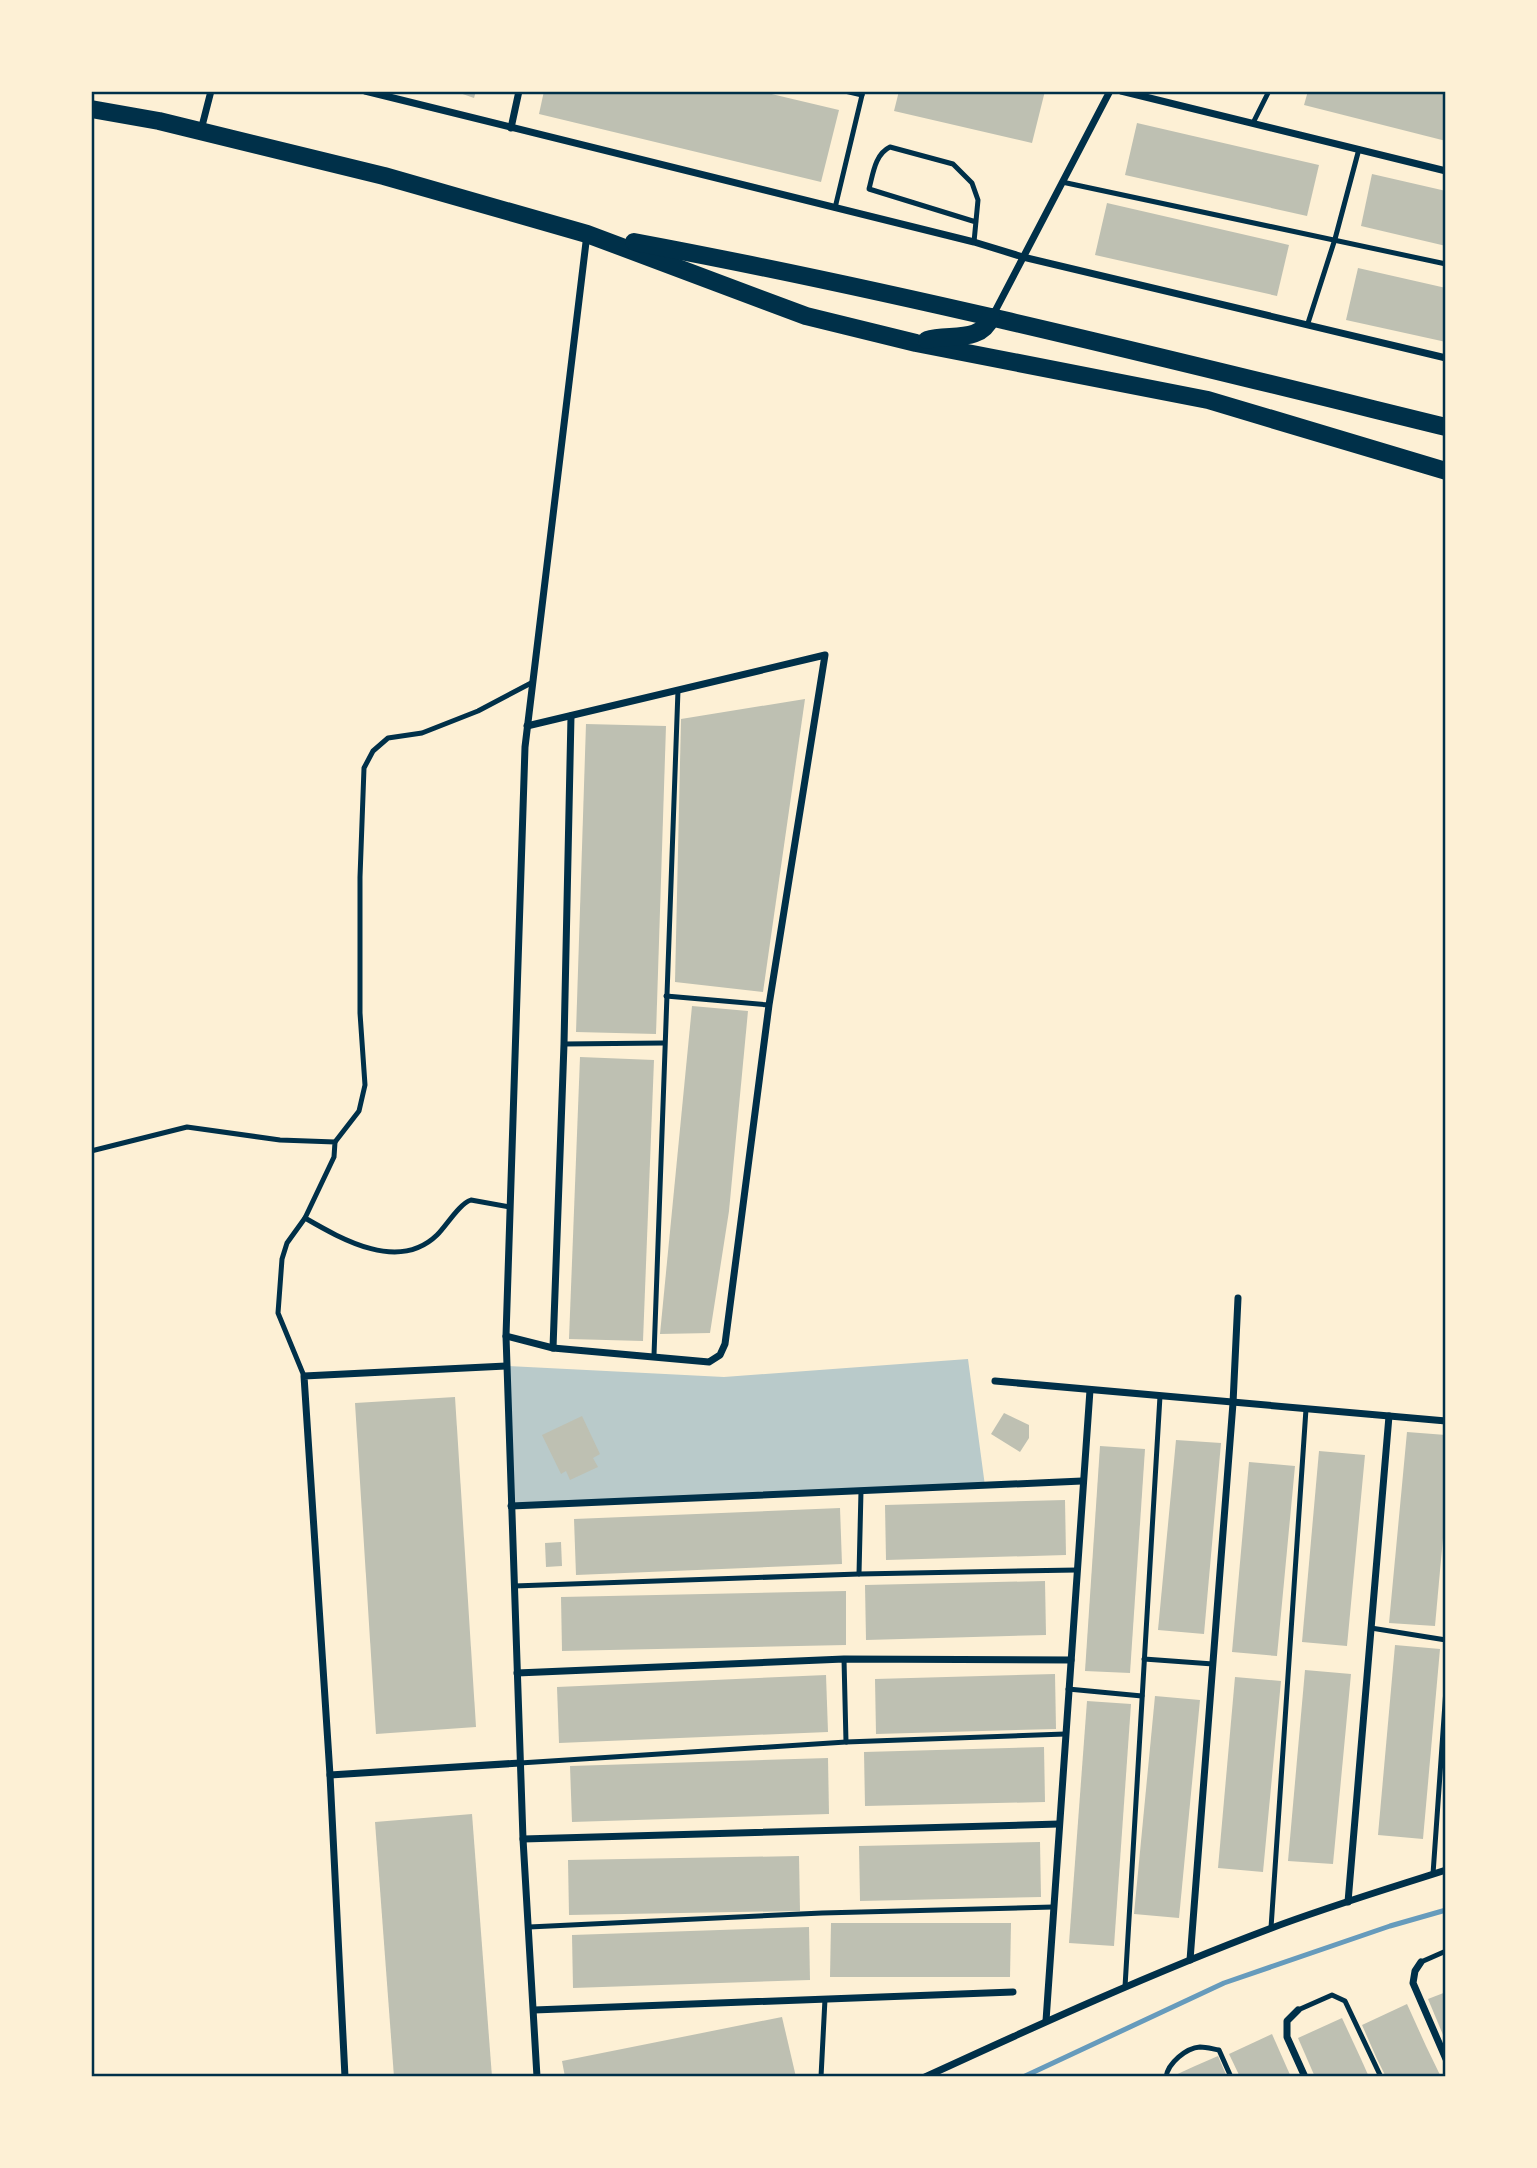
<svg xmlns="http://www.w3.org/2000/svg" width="1537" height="2168" font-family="'Fira Sans Condensed',sans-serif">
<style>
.green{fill:#b9caca}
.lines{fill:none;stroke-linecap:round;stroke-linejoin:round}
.stream{stroke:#669bbc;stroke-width:5}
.building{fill:#bec0b2}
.service{stroke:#003049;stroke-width:5}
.minor{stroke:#003049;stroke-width:7}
.trunk{stroke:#003049;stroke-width:18}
.neatline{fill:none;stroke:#003049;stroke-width:2.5}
</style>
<rect width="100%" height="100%" fill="#fdf0d5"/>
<path class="green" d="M 968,1359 L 985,1486 L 511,1506 L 506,1366 L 724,1377 Z"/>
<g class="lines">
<path class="stream" d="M 1023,2077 L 1224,1983 L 1390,1926 L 1446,1910"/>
</g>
<g class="building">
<path d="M 454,91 L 476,91 L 474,98 Z"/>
<path d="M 544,91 L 759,91 L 839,110 L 821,182 L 539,114 Z"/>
<path d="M 899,91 L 1045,91 L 1032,143 L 894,111 Z"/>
<path d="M 1308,91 L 1446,91 L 1446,141 L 1304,105 Z"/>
<path d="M 1137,123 L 1319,165 L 1307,216 L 1125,175 Z"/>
<path d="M 1372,174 L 1446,191 L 1446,246 L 1361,226 Z"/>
<path d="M 1107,203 L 1289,245 L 1277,296 L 1095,255 Z"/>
<path d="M 1358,268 L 1446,288 L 1446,342 L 1346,320 Z"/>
<path d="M 805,699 L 763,992 L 675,982 L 681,719 Z"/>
<path d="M 586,724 L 666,726 L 656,1034 L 576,1032 Z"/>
<path d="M 692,1006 L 748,1011 L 729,1211 L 710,1333 L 660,1334 Z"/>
<path d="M 580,1057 L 654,1060 L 643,1341 L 569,1339 Z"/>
<path d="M 455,1397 L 476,1727 L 376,1734 L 355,1403 Z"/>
<path d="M 1004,1413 L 1029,1425 L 1029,1438 L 1020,1452 L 991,1434 Z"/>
<path d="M 582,1416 L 600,1454 L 593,1458 L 598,1467 L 570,1480 L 566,1471 L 561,1474 L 542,1435 Z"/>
<path d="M 1407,1432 L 1446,1435 L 1446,1505 L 1435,1626 L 1389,1623 Z"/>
<path d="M 1176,1440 L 1221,1443 L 1204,1634 L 1158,1630 Z"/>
<path d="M 1100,1446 L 1145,1449 L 1130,1673 L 1085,1671 Z"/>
<path d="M 1319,1451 L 1365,1455 L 1347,1646 L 1302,1642 Z"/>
<path d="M 1249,1462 L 1295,1466 L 1277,1656 L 1232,1652 Z"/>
<path d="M 1065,1500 L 1066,1555 L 886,1560 L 885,1505 Z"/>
<path d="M 840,1508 L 842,1564 L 576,1575 L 574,1519 Z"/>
<path d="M 561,1542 L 562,1566 L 546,1567 L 545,1543 Z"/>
<path d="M 1045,1581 L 1046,1635 L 866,1640 L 865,1585 Z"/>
<path d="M 846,1591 L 846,1645 L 562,1651 L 561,1597 Z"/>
<path d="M 1395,1645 L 1440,1649 L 1423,1839 L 1378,1835 Z"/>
<path d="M 1305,1670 L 1351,1674 L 1333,1864 L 1288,1861 Z"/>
<path d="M 1055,1674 L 1056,1729 L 876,1734 L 875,1679 Z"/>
<path d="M 826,1675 L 828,1732 L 559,1743 L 557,1687 Z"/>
<path d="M 1235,1677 L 1281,1681 L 1263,1872 L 1218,1868 Z"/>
<path d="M 1155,1696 L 1200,1700 L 1179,1918 L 1134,1914 Z"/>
<path d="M 1087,1701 L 1131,1704 L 1114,1946 L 1069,1943 Z"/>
<path d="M 1044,1747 L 1045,1802 L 865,1806 L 864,1752 Z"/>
<path d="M 828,1758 L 829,1814 L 572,1822 L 570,1766 Z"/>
<path d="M 472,1814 L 492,2077 L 394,2077 L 375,1822 Z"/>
<path d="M 1040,1842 L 1041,1897 L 860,1901 L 859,1846 Z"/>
<path d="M 799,1856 L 800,1911 L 569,1915 L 568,1860 Z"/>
<path d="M 831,1923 L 1011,1923 L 1010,1977 L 830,1977 Z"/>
<path d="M 809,1927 L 810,1980 L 573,1988 L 572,1935 Z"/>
<path d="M 1446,1992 L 1446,2042 L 1428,1999 Z"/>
<path d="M 1407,2004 L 1426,2046 L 1441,2077 L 1386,2077 L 1377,2059 L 1362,2025 Z"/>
<path d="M 782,2017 L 796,2077 L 565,2077 L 562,2061 Z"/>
<path d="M 1342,2018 L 1361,2059 L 1369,2077 L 1315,2077 L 1298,2038 Z"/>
<path d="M 1272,2034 L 1291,2077 L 1240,2077 L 1229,2054 Z"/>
<path d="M 1218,2056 L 1227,2077 L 1171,2077 L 1195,2066 Z"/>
</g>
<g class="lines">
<g class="service">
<path d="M 845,91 L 862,95"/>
<path d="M 1253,123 L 1269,91"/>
<path d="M 1062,182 L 1446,264"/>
<path d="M 835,208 L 863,91"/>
<path d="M 974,242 L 978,200 L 972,183 L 953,164 L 890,147 C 875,154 873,174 869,189 L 976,222"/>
<path d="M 1308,323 L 1335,239 L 1359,149"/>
<path d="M 666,996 L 769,1005"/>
<path d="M 564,1044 L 664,1043"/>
<path d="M 335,1142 L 359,1111 L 365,1085 L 360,1013 L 360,877 L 364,768 L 373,751 L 388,738 L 422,733 L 478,711 L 533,682"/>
<path d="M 91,1151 L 187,1127 L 280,1140 L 335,1142 L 334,1157 L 305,1218 C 343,1240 399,1272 437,1235 C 447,1225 459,1204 471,1200 L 510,1207"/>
<path d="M 654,1355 L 678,690"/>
<path d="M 304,1376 L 278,1313 L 282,1259 L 287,1243 L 305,1218"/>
<path d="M 859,1574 L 861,1491"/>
<path d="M 514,1586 L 859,1574 L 1077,1570"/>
<path d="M 1371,1628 L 1446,1640"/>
<path d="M 844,1659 L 846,1742"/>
<path d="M 1144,1659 L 1213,1664"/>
<path d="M 1068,1689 L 1142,1696"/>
<path d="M 520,1763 L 846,1742 L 1065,1734"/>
<path d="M 1433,1874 L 1446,1689"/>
<path d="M 529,1927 L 822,1913 L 1053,1907"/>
<path d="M 1271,1928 L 1306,1409"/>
<path d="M 1421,1962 L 1446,1951"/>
<path d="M 1125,1987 L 1160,1396"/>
<path d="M 1298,2010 L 1332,1995 L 1345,2001 L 1381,2077"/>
<path d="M 821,2077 L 825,1999"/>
<path d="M 1166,2077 C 1168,2063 1186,2048 1200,2047 C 1206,2047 1213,2049 1219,2050 L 1231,2077"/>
</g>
<g class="minor">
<path d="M 365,91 L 974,242 L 1023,257 L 1446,358"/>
<path d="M 1121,91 L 1446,171"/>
<path d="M 511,128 L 519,91"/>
<path d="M 201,130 L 211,91"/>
<path d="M 992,317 L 1110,91"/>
<path d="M 506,1336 L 553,1348 L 709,1362 L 720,1355 L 725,1344 L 769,1005 L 825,655 L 527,726"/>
<path d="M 553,1348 L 564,1044 L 571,716"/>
<path d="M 995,1381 L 1446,1421"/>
<path d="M 511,1506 L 1082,1481"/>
<path d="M 517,1673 L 844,1659 L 1071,1660"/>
<path d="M 330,1775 L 520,1763"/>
<path d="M 523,1839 L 1059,1824"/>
<path d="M 1348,1902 L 1389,1416"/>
<path d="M 1190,1960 L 1233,1403 L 1238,1298"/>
<path d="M 1421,1962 L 1415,1971 L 1413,1983 L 1446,2059"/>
<path d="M 534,2010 L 1013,1992"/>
<path d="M 1298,2010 L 1287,2021 L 1287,2037 L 1305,2077"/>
<path d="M 1046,2021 L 1090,1390"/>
<path d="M 345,2077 L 330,1775 L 304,1376 L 506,1366"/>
<path d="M 537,2077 L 523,1839 L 506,1336 L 525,747 L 587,234"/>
<path d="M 925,2077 C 1038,2025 1152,1973 1269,1929 C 1327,1907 1387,1889 1446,1870"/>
</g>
<g class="trunk">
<path d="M 91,109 L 159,121 L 384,176 L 587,234 L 806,316 L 916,343 L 1208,400 L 1446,471"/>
<path d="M 634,242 C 907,293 1177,361 1446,427"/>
<path d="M 927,340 C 948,333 981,344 991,317"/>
</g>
</g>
<rect width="1537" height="2168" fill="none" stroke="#fdf0d5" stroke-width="186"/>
<rect x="93" y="93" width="1351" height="1982" class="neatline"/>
</svg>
